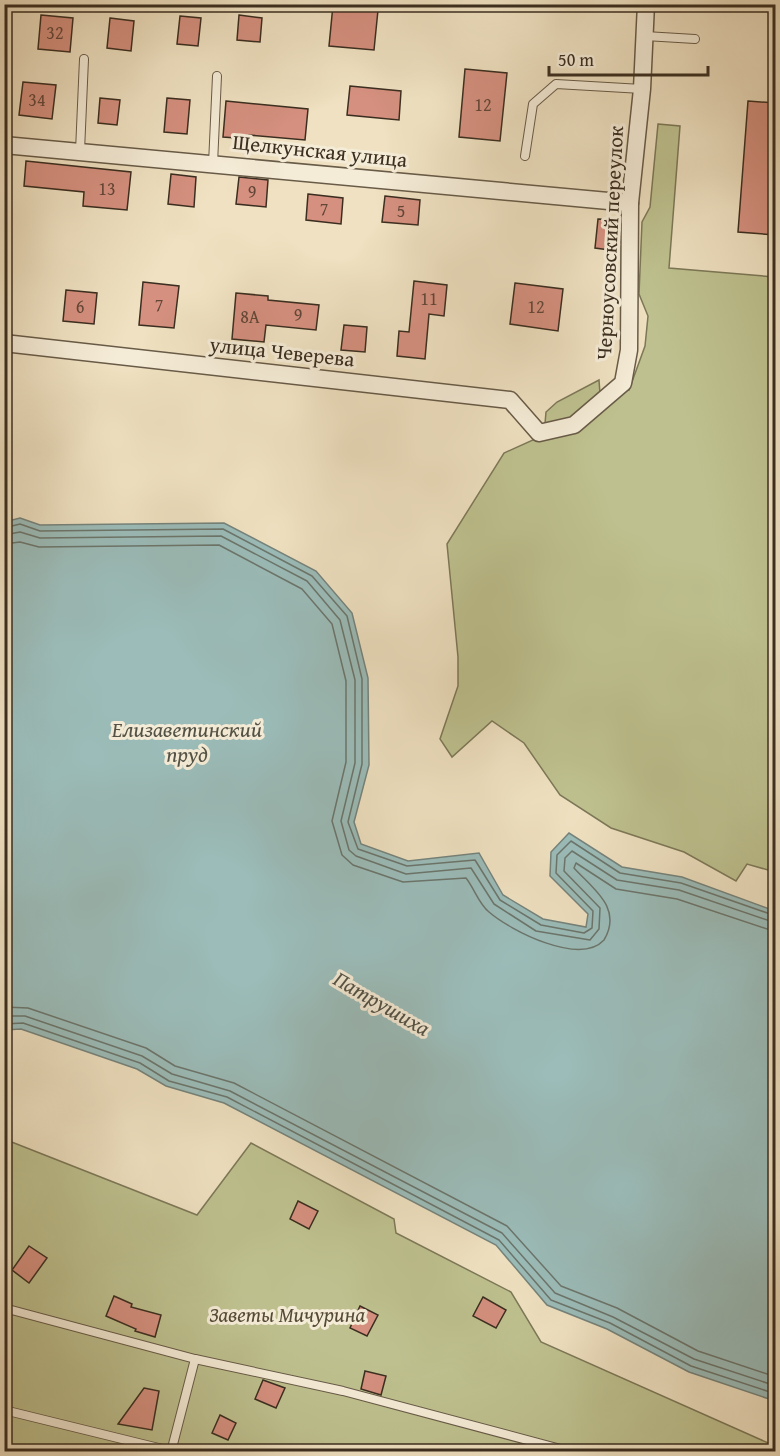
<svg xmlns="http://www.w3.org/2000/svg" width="780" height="1456" font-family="'Gentium Book Plus',serif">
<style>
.green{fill:#bec18f;stroke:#7c7858;stroke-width:1.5}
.water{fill:#9bbcb9;stroke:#75837c;stroke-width:1.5}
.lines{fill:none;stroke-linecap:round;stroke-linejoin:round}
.shore{stroke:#6b756c;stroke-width:1.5}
.building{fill:#d5907f;stroke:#3b2e20;stroke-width:1.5}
.lane-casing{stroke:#685b48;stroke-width:10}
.street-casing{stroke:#685b48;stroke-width:19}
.lane{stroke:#f5ecd7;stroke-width:8}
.street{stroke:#f5ecd7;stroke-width:16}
.labels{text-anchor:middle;stroke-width:6;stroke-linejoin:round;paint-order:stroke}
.number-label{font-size:18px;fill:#624638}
.street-label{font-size:21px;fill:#3b2e20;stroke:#f5ecd7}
.park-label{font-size:21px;font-style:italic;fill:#554b36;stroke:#f5ecd7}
.water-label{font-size:22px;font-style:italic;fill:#535246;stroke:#f5ecd7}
</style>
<rect width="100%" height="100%" fill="#efe1c1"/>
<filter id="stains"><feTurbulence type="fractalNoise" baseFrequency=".00333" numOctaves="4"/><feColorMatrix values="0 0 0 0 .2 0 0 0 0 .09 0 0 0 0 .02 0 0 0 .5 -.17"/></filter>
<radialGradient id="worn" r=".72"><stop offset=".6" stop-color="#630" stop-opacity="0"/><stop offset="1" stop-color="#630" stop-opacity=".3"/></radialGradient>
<g class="green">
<path d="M 658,124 L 680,126 L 669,268 L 775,277 L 775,872 L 747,864 L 736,881 L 684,852 L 611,828 L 560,795 L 524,743 L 492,721 L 452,757 L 440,739 L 458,686 L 458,657 L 447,544 L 504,453 L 544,435 L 546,412 L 557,402 L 599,380 L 600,394 L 629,390 L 645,346 L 648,316 L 639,294 L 642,222 L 650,207 Z"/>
<path d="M 4,1139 L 197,1215 L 251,1143 L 394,1219 L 396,1233 L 511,1292 L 541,1342 L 775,1446 L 775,1451 L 5,1451 Z"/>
</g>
<path class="water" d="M 20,518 L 40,525 L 224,523 L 316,571 L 352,613 L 368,678 L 369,765 L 354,822 L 361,844 L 408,861 L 479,853 L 503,895 L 543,919 L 586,927 L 588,914 L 550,876 L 551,852 L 569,833 L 622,867 L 682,877 L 775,911 L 775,1401 L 689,1372 L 607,1329 L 547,1305 L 496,1245 L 224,1103 L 166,1086 L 137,1069 L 21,1029 L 5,1030 L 4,522 Z"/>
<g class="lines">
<g class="shore">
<path d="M 4,528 L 20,524 L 40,531 L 223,529 L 312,576 L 347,616 L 362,679 L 362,764 L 348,822 L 358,849 L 407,866 L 475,860 L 500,900 L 541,925 L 584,933 L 592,928 L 593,911 L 556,873 L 557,855 L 571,841 L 620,873 L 681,883 L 776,916"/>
<path d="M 4,535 L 20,532 L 40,538 L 221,536 L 307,581 L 340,620 L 355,680 L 355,763 L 341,821 L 349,850 L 356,856 L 406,874 L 471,868 L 494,904 L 536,931 L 590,940 L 599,929 L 600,908 L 564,871 L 565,858 L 572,851 L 617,880 L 679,890 L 776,923"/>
<path d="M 4,544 L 20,542 L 39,547 L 219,545 L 302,589 L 332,624 L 346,681 L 346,762 L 332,821 L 342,855 L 353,865 L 403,882 L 466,878 C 474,888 479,904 489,912 C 511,931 580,966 604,940 C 623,908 593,889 574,868 L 576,863 L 616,889 L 677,899 L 776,932"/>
<path d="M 4,1007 L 28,1008 L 146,1048 L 175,1066 L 234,1083 L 507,1226 L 561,1286 L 617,1308 L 698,1351 L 776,1377"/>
<path d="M 4,1016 L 25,1016 L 142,1056 L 172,1074 L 230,1091 L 502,1233 L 555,1293 L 613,1317 L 694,1359 L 776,1386"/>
<path d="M 4,1024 L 23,1023 L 140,1063 L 169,1081 L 227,1097 L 499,1240 L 551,1300 L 610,1323 L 691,1366 L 776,1394"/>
</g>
</g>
<g class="building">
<path d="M 333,5 L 378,10 L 374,50 L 329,46 Z"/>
<path d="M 41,15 L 73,18 L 70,52 L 38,49 Z"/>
<path d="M 239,15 L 262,18 L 260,42 L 237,40 Z"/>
<path d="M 180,16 L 201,18 L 198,46 L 177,44 Z"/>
<path d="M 110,18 L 134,21 L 131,51 L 107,48 Z"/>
<path d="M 465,69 L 507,73 L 500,141 L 459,137 Z"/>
<path d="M 23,82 L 56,85 L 52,119 L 19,115 Z"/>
<path d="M 350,86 L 401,91 L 399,120 L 347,115 Z"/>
<path d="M 100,98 L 120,100 L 117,125 L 98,123 Z"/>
<path d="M 167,98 L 190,100 L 187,134 L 164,132 Z"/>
<path d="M 226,101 L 308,109 L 305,140 L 249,135 L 249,139 L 223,137 Z"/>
<path d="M 748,101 L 776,103 L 776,235 L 738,232 Z"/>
<path d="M 26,161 L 131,172 L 127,210 L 83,206 L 84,192 L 24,186 Z"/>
<path d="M 171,174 L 196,177 L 194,207 L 168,204 Z"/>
<path d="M 239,177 L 268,180 L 266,207 L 236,204 Z"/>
<path d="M 308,194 L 343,198 L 341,224 L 306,220 Z"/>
<path d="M 385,196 L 420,200 L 418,225 L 382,222 Z"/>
<path d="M 598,219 L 619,220 L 617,251 L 595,248 Z"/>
<path d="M 414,281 L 447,285 L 444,316 L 429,314 L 425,359 L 397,356 L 399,331 L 409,332 Z"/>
<path d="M 143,282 L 179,286 L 174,328 L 139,325 Z"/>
<path d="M 515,283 L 563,289 L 558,331 L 510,324 Z"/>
<path d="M 66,290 L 97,293 L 94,324 L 63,321 Z"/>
<path d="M 236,293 L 268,296 L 268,300 L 319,305 L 316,330 L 266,325 L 264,342 L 232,339 Z"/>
<path d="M 344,325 L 367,327 L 365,352 L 341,350 Z"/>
<path d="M 298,1201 L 318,1211 L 309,1229 L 290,1219 Z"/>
<path d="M 29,1246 L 47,1258 L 29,1283 L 12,1270 Z"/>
<path d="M 114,1296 L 132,1304 L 131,1307 L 161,1315 L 155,1337 L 135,1331 L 136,1329 L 106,1316 Z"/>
<path d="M 483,1297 L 506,1310 L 496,1328 L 473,1316 Z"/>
<path d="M 360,1306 L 378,1315 L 367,1336 L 350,1328 Z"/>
<path d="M 365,1371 L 386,1376 L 381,1395 L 361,1389 Z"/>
<path d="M 263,1380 L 285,1388 L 276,1408 L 255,1399 Z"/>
<path d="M 144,1388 L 159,1391 L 152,1430 L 118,1424 Z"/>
<path d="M 220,1415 L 236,1423 L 228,1440 L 212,1433 Z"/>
</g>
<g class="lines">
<g class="lane-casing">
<g id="lane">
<path d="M 645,36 L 695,39"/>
<path d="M 80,151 L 84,59"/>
<path d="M 525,156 L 533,104 L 556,84 L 642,89"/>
<path d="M 213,164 L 217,76"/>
<path d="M 4,1308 L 195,1359 L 343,1391 L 572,1452"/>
<path d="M 4,1410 L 175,1452"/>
<path d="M 171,1452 L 195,1359"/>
</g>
</g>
<g class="street-casing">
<g id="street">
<path d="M 4,145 L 630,203"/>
<path d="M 4,343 L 510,400 L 539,433 L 574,425 L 623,383 L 629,350 L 630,203 L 642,89 L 646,4"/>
</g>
</g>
<use href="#lane" class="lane"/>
<use href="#street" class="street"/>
</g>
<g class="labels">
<g class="number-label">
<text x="55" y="39">32</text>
<text x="37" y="106">34</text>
<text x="483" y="111">12</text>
<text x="107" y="195">13</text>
<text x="252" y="198">9</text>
<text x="324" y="215">7</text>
<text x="401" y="217">5</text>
<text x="429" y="305">11</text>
<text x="159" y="311">7</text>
<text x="80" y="313">6</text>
<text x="536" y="313">12</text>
<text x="298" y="321">9</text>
<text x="250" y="323">8А</text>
</g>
<g class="street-label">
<text transform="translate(320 151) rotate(6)" y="7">Щелкунская улица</text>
<text transform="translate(610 243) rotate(-87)" y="7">Черноусовский переулок</text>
<text transform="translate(282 352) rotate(6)" y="7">улица Чеверева</text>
</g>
<g class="park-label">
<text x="287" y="1322">Заветы Мичурина</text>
</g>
<g class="water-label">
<text x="187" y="737">Елизаветинский<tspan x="187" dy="25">пруд</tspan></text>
<text transform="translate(382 1003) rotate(30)" y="8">Патрушиха</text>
</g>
</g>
<rect width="780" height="1456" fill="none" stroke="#efe1c1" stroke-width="24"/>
<rect x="6" y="6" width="768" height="1444" fill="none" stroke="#3b2e20" stroke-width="3"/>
<rect x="12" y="12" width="756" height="1432" fill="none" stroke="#3b2e20" stroke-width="1.5"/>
<path d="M549 66v9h159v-9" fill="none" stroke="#3b2e20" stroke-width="3"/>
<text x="558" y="66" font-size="18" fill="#3b2e20" stroke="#f5ecd7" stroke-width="4.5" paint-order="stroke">50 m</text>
<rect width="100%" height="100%" filter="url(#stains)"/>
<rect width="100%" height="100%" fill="url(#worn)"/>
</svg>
